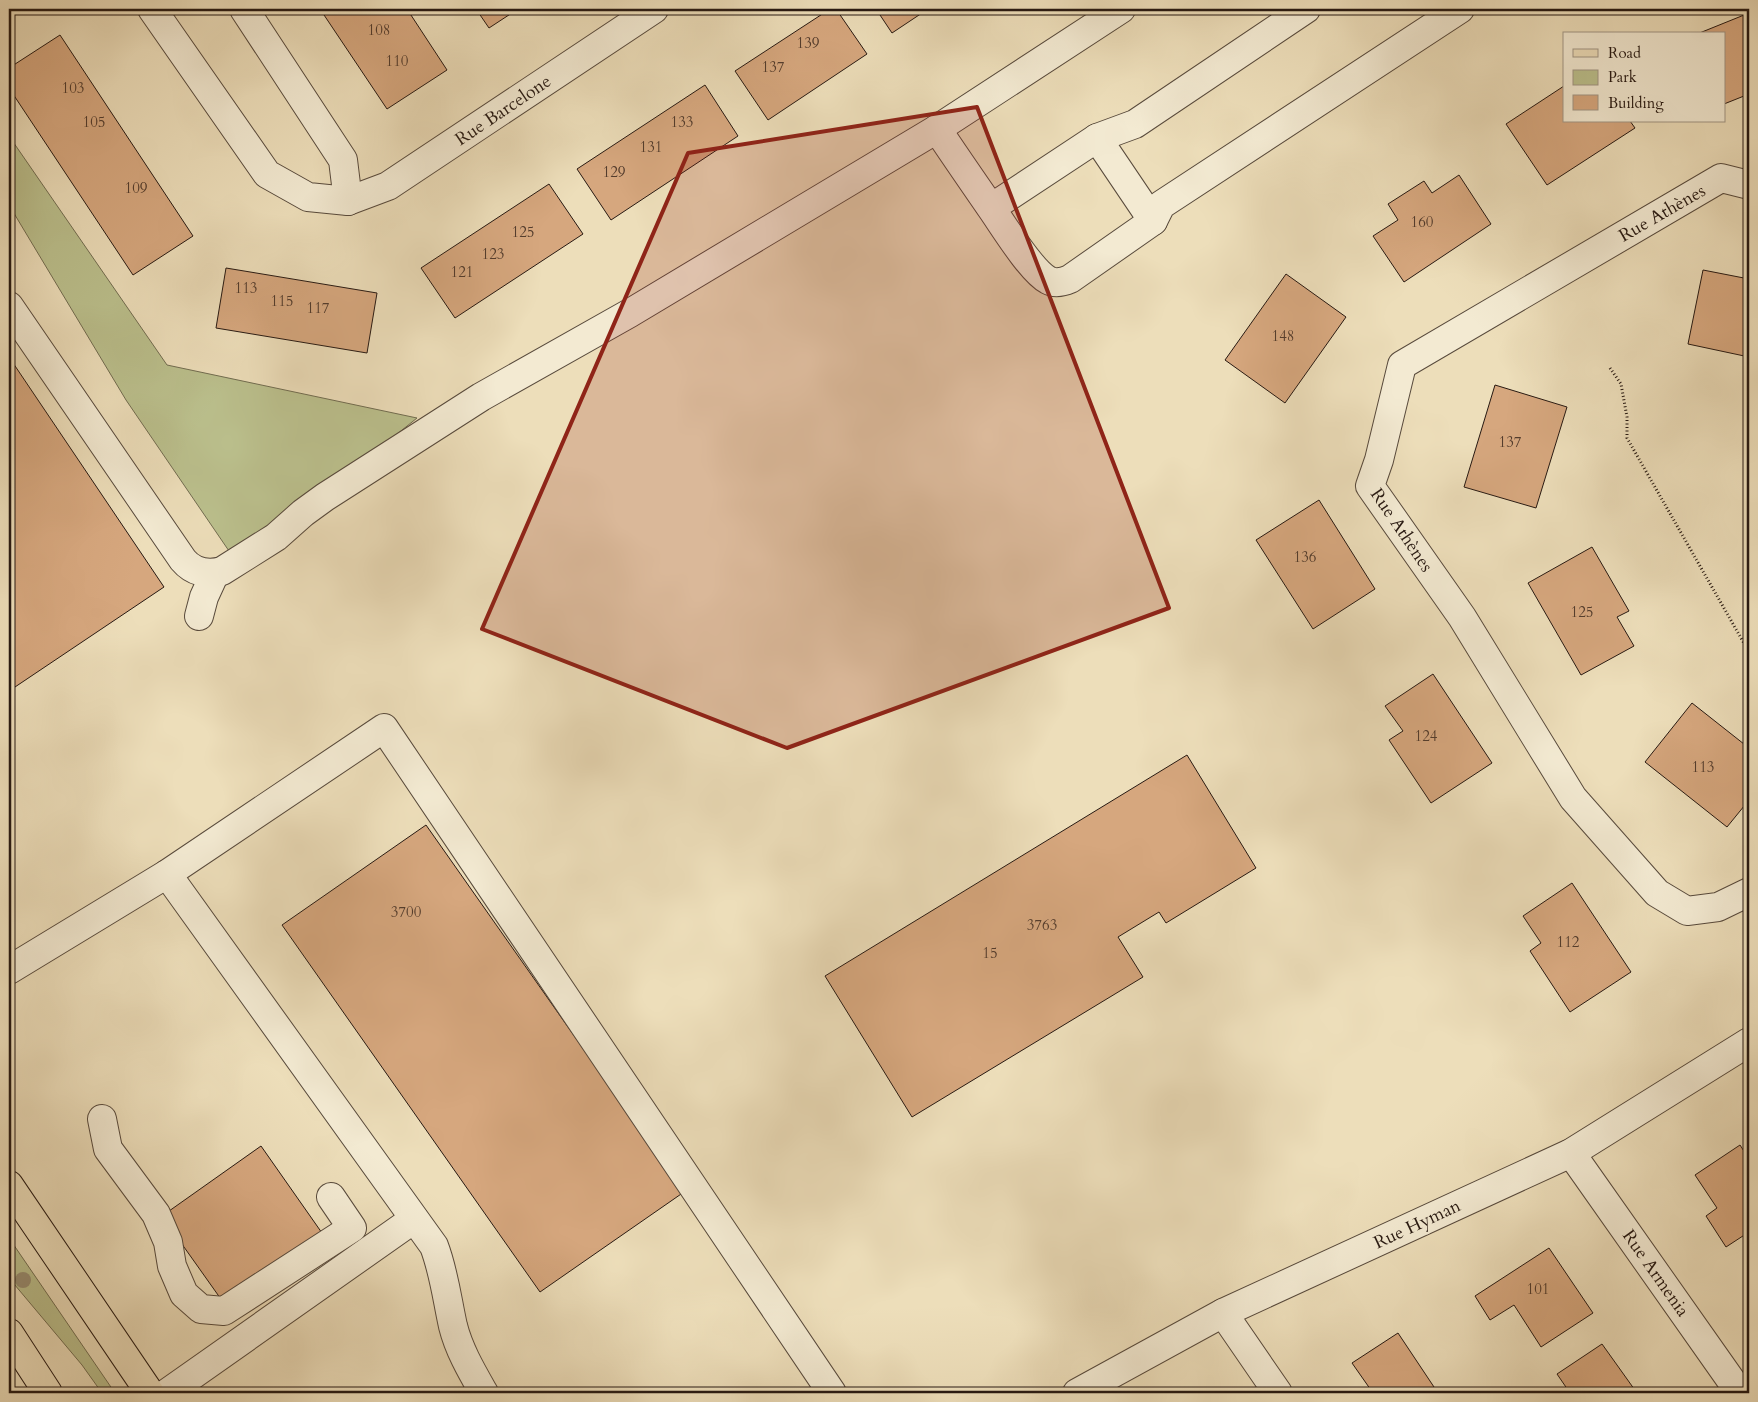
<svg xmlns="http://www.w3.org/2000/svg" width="1758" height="1402" font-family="Cardo,serif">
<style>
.green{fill:#bbc08d;stroke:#716c50}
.building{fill:#d6a77e;stroke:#271912}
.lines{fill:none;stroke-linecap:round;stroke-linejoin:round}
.minor-casing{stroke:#584a3c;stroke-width:30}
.major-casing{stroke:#271912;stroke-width:30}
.path{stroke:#271912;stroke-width:3;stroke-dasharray:1 2.5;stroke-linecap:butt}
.minor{stroke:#f3ead2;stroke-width:28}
.major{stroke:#eddeba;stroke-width:28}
.tree{fill:#988d72}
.marked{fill:#8f2418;fill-opacity:0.2;stroke:#8f2418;stroke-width:4;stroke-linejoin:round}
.labels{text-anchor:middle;stroke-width:4.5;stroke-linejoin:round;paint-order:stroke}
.number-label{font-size:15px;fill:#533c2d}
.street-label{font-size:18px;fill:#271912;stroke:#f3ead2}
</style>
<rect width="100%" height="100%" fill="#eddeba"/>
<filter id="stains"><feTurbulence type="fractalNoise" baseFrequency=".004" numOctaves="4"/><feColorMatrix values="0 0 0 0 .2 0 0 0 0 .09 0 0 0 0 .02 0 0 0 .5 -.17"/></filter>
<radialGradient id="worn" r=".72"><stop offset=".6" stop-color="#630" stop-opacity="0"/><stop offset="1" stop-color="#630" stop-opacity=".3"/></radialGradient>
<g class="green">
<path d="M 9,136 L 167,365 L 417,418 L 319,497 L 229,551 L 126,400 L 9,205 Z"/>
<path d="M 9,1238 L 115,1393 L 102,1393 L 82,1365 L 9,1278 Z"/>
</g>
<g class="building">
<path d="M 320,9 L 407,9 L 447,70 L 387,109 Z"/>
<path d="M 476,9 L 518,9 L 489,28 Z"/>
<path d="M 830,9 L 836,9 L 867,54 L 768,120 L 735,71 Z"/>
<path d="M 876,9 L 928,9 L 892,33 Z"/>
<path d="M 1749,13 L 1749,94 L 1724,104 L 1724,34 L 1697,34 Z"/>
<path d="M 60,35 L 193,236 L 133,275 L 9,88 L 9,68 Z"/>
<path d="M 705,85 L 738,136 L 611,220 L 577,169 Z"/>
<path d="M 1564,86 L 1564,121 L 1630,121 L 1635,128 L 1547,185 L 1506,124 Z"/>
<path d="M 1459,175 L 1491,224 L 1404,282 L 1373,236 L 1398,220 L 1388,204 L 1424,181 L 1432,193 Z"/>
<path d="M 549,184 L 583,234 L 455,318 L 421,268 Z"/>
<path d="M 226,268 L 377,293 L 367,353 L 216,328 Z"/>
<path d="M 1703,270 L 1749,279 L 1749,357 L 1688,344 Z"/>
<path d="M 1286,274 L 1346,317 L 1285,403 L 1225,360 Z"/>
<path d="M 9,357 L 164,587 L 15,687 L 9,677 Z"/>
<path d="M 1495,385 L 1567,407 L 1536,508 L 1464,487 Z"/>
<path d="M 1319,500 L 1375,589 L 1313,629 L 1256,540 Z"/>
<path d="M 1592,547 L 1629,611 L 1617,617 L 1634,646 L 1581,675 L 1528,583 Z"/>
<path d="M 1433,674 L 1492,763 L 1431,803 L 1389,740 L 1403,731 L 1385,706 Z"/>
<path d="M 1692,703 L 1749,748 L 1749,800 L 1727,827 L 1645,762 Z"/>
<path d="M 1187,755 L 1256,868 L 1166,923 L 1159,912 L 1118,937 L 1143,977 L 912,1117 L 825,976 Z"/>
<path d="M 426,825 L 684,1192 L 540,1292 L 282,925 Z"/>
<path d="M 1572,883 L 1631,972 L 1570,1012 L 1530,951 L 1541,943 L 1523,916 Z"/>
<path d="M 1740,1145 L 1749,1159 L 1749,1232 L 1726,1247 L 1706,1216 L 1717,1208 L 1695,1175 Z"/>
<path d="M 261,1146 L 322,1233 L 223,1302 L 162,1216 Z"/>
<path d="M 1549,1248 L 1593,1313 L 1541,1347 L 1514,1305 L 1490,1320 L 1475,1296 Z"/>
<path d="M 1398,1333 L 1438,1393 L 1373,1393 L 1352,1363 Z"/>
<path d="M 1602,1344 L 1637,1393 L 1570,1393 L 1557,1374 Z"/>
</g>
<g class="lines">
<g class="minor-casing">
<g id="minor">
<path d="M 152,9 L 267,174 L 308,197 L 348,201 L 388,186 L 654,9"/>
<path d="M 244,9 L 343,160 L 348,201"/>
<path d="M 937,129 C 955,156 973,182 991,208 C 1003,225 1031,271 1048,280 C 1055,284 1063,282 1070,279 L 1153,221 L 1097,138 L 991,208"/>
<path d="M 1097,138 L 1135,124 L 1306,9"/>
<path d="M 1749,185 L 1721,178 L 1402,365 L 1379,460 L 1370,486 L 1462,617 L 1573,798 L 1657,893 L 1687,911 L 1718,907 L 1749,892"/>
<path d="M 1153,221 L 1161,205 L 1460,9"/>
<path d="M 9,306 L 183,560 C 193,572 207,575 222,571 L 276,537 L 303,513 L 325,497 L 481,397 L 630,313 L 937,129 L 1121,9"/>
<path d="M 199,616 L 204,597 L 215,573"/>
<path d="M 167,874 L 434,1246 C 444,1272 447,1299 453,1326 C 459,1350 472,1372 484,1393"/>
<path d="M 9,970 L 167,874 L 384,728 L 832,1393"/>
<path d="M 102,1119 L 108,1149 L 156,1214 L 168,1242 L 172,1266 L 184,1294 L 201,1309 L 224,1311 L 352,1228 L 331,1197"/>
<path d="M 1571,1153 L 1740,1393"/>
<path d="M 1223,1313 L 1278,1393"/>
<path d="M 167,1393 L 414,1219"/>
<path d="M 1077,1393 L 1223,1313 L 1571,1153 L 1749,1042"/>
</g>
</g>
<g class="major-casing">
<g id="major">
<path d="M 9,1185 L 150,1393"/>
<path d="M 9,1333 L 48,1393"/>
</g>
</g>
<path class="path" d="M 1610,368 L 1621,384 L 1627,417 L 1627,438 L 1749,652"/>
<use href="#minor" class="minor"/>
<use href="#major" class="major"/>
</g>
<circle class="tree" cx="23" cy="1280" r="8"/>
<path class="marked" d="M 977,107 L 1169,608 L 787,748 L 482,629 L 688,153 Z"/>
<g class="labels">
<g class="number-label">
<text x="379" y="35">108</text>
<text x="808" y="48">139</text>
<text x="397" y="66">110</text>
<text x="773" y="72">137</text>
<text x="73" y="93">103</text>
<text x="94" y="127">105</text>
<text x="682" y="127">133</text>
<text x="651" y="152">131</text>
<text x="614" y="177">129</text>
<text x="136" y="193">109</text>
<text x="1422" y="227">160</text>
<text x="523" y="237">125</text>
<text x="493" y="259">123</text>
<text x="462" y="277">121</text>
<text x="246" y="293">113</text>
<text x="282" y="306">115</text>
<text x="318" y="313">117</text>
<text x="1283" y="341">148</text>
<text x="1510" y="447">137</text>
<text x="1305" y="562">136</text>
<text x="1582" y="617">125</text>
<text x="1426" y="741">124</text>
<text x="1703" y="772">113</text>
<text x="406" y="917">3700</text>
<text x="1042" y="930">3763</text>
<text x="1568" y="947">112</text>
<text x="990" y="958">15</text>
<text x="1538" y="1294">101</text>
</g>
<g class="street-label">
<text transform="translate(503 110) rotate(-34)" y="6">Rue Barcelone</text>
<text transform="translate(1662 213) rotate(-30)" y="6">Rue Athènes</text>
<text transform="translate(1402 530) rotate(56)" y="6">Rue Athènes</text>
<text transform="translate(1417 1224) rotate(-25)" y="6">Rue Hyman</text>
<text transform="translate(1656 1273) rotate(55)" y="6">Rue Armenia</text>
</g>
</g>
<rect width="1758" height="1402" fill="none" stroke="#eddeba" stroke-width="30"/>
<rect x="10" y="10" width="1738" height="1382" fill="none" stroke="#271912" stroke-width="2.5"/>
<rect x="15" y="15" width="1728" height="1372" fill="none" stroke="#271912"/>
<rect x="1563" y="32" width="162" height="90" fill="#f3ead2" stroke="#a19685"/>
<rect x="1573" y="49" width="25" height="8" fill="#eddeba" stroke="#a19685"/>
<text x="1608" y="58" font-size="15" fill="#271912">Road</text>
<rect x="1573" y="70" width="25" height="15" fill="#bbc08d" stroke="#a19685"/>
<text x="1608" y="82" font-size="15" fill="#271912">Park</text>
<rect x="1573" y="95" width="25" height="15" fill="#d6a77e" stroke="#a19685"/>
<text x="1608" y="108" font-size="15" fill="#271912">Building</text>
<rect width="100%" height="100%" filter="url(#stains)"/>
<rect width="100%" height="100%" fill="url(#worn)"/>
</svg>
